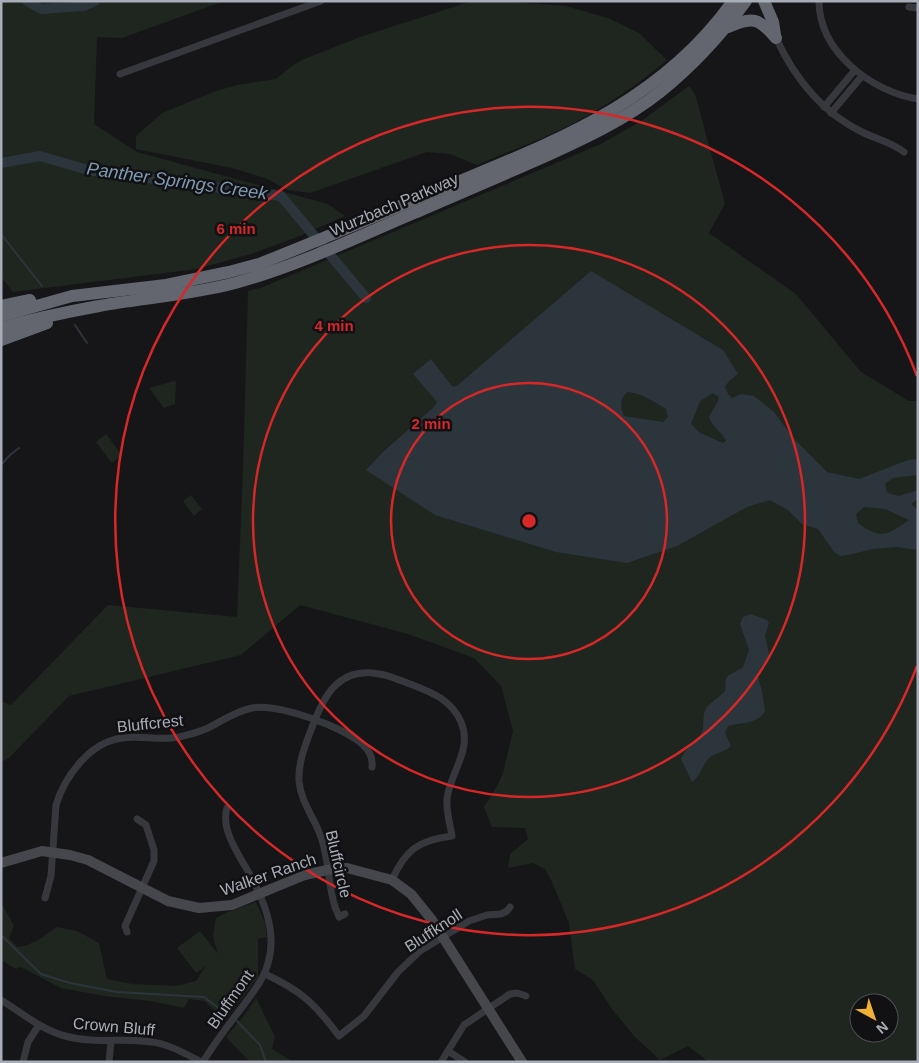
<svg xmlns="http://www.w3.org/2000/svg" width="919" height="1063" font-family="Helvetica,sans-serif">
<style>
.green{fill:#1e261f;fill-rule:evenodd}
.water{fill:#2c353c;fill-rule:evenodd}
.lines{fill:none;stroke-linecap:round;stroke-linejoin:round}
.stream{stroke:#2c353c;stroke-width:2}
.river{stroke:#2c353c;stroke-width:10}
.street{stroke:#37383d;stroke-width:7}
.secondary{stroke:#45474d;stroke-width:10}
.highway{stroke:#63666e;stroke-width:12}
.ring{fill:none;stroke:#d62828;stroke-width:2.5}
.labels{text-anchor:middle;stroke-width:5;stroke-linejoin:round;paint-order:stroke}
.street-label{font-size:16px;fill:#a8adb8;stroke:#111113}
.water-label{font-size:18px;font-style:italic;fill:#7f9bb3;stroke:#111113}
.centre{fill:#d62828;stroke:#111113;stroke-width:2.5}
.ring-label{font-size:15px;text-anchor:middle;font-weight:bold;fill:#d62828;stroke:#111113;stroke-width:5;stroke-linejoin:round;paint-order:stroke}
</style>
<rect width="100%" height="100%" fill="#161618"/>
<g class="green">
<path d="M 1,1 L 224,1 L 122,38 L 97,37 L 94,124 L 137,152 L 328,204 L 345,216 L 300,236 L 254,253 L 197,269 L 13,292 L 1,277 Z"/>
<path d="M 472,1 L 499,1 L 566,6 L 608,18 L 639,33 L 667,60 C 639,84 609,104 576,122 C 544,139 509,151 477,165 L 450,154 L 427,152 L 310,193 L 288,190 L 265,178 L 232,168 L 136,149 L 136,136 L 162,113 L 216,91 L 237,85 L 276,79 L 293,65 L 302,60 L 360,37 Z"/>
<path d="M 689,86 L 695,94 L 725,204 L 709,233 L 796,294 L 861,372 L 909,401 L 918,401 L 918,1062 L 709,1062 L 688,1046 L 660,1060 L 634,1036 L 612,1009 L 593,980 L 575,969 L 569,923 L 552,882 L 545,869 L 533,863 L 508,868 L 510,854 L 528,839 L 525,828 L 492,827 L 484,807 L 497,786 L 503,773 L 513,731 L 501,686 L 474,658 L 408,634 L 300,605 L 241,655 L 69,696 L 9,758 L 1,762 L 1,701 L 11,705 L 108,605 L 237,617 L 243,469 L 248,291 L 263,287 L 601,144 L 641,121 ZM 859,1003 L 889,1003 L 889,1033 L 859,1033 Z"/>
<path d="M 174,381 L 176,382 L 175,404 L 164,408 L 149,388 Z"/>
<path d="M 106,434 L 122,455 L 112,463 L 96,442 Z"/>
<path d="M 191,495 L 202,509 L 194,516 L 183,501 Z"/>
<path d="M 1,902 L 14,926 L 9,938 L 17,947 C 33,946 45,935 57,927 L 77,931 L 99,943 L 107,979 L 132,984 L 176,986 L 196,981 L 206,966 L 196,973 L 177,948 L 200,931 L 218,954 L 213,937 L 216,918 L 228,912 L 256,902 L 265,922 L 267,937 L 258,939 L 258,977 L 225,1021 L 205,1001 L 189,999 L 184,1008 L 151,1001 L 104,996 L 61,988 L 21,967 L 16,969 L 1,960 Z"/>
<path d="M 256,998 L 275,1037 L 272,1049 L 293,1062 L 250,1062 L 226,1037 L 246,1013 Z"/>
</g>
<g class="water">
<path d="M 591,271 L 723,350 L 738,374 L 729,381 L 725,387 L 728,394 L 732,398 L 741,394 L 754,396 L 774,412 L 794,439 L 827,472 L 859,479 L 908,460 L 918,459 L 918,475 L 893,478 L 885,484 L 887,493 L 899,496 L 918,490 L 918,499 L 911,504 L 918,510 L 918,550 L 897,547 L 873,549 L 848,555 L 840,556 L 834,552 L 818,529 L 802,524 L 788,510 L 770,500 L 747,507 L 677,546 L 627,563 L 556,552 L 435,515 L 366,470 L 383,452 L 434,407 L 437,402 L 413,374 L 431,359 L 451,385 L 454,387 L 458,385 ZM 627,392 C 642,393 653,401 666,409 L 668,417 L 663,422 L 624,416 C 620,407 620,399 627,392 ZM 713,393 L 719,397 C 718,404 712,409 709,417 C 714,430 722,431 726,441 L 723,443 L 700,433 L 691,424 L 700,401 ZM 864,507 L 885,509 L 909,520 C 886,536 881,540 858,523 L 856,514 Z"/>
<path d="M 751,614 L 767,620 L 769,623 L 765,636 L 770,658 L 757,673 L 762,691 L 765,711 C 758,725 740,722 728,726 L 725,733 L 731,746 C 724,753 716,752 709,758 C 702,765 701,776 692,782 L 681,759 C 686,747 694,745 701,734 C 705,727 702,718 705,711 C 709,701 719,699 725,691 L 726,679 L 728,676 L 743,667 L 749,650 L 740,624 L 743,617 Z"/>
</g>
<g class="lines">
<g class="stream">
<path d="M 1,234 L 42,286"/>
<path d="M 75,325 L 87,343"/>
<path d="M 1,465 L 10,455 L 19,448"/>
<path d="M 1,935 L 41,974 L 70,983 L 117,992 L 204,997 L 228,1015"/>
<path d="M 237,1021 L 260,1045 L 266,1062"/>
</g>
<g class="river">
<path d="M 27,1 L 41,9 L 84,6 L 95,1"/>
<path d="M 1,163 L 40,156 L 88,170 L 281,196 L 366,298"/>
</g>
<g class="street">
<path d="M 819,1 C 819,52 872,92 918,99"/>
<path d="M 909,7 L 918,8"/>
<path d="M 776,38 C 795,79 821,112 862,132 C 876,139 891,142 904,152"/>
<path d="M 120,74 L 321,1"/>
<path d="M 824,107 L 855,70"/>
<path d="M 831,113 L 862,76"/>
<path d="M 45,898 L 51,876 L 56,805 C 65,776 90,742 122,738 C 141,735 159,741 179,737 C 188,735 199,732 208,728 C 222,721 236,711 252,708 C 277,703 344,727 362,744 C 369,750 373,758 372,767"/>
<path d="M 345,914 L 339,917 L 335,907 C 328,885 329,862 322,840 C 316,819 301,804 299,781 C 298,763 305,746 311,730 C 323,697 338,666 379,674 C 388,675 396,679 405,682 C 428,691 451,698 461,722 C 473,750 450,772 447,799 C 446,811 450,824 452,836 C 419,840 405,850 392,880"/>
<path d="M 127,932 L 125,926 L 154,861 L 154,850 L 146,825 L 137,819"/>
<path d="M 265,974 C 302,991 315,1004 339,1036 L 364,1016 L 398,972 L 420,951 L 469,921 L 487,915 L 501,914 L 507,911 L 510,907"/>
<path d="M 1,1000 C 22,1013 42,1030 65,1036 C 97,1045 131,1036 162,1044 C 176,1048 188,1055 201,1062"/>
<path d="M 448,1051 L 465,1062"/>
<path d="M 23,1062 L 28,1042 L 39,1025"/>
<path d="M 109,1062 L 111,1041"/>
<path d="M 203,1062 C 215,1042 229,1024 243,1006 C 253,992 264,979 268,963 C 277,934 264,900 250,875 C 240,856 220,830 227,808"/>
<path d="M 441,1062 L 464,1025 L 510,994 L 517,993 L 526,996"/>
</g>
<path class="secondary" d="M 1,863 L 42,851 L 70,855 L 88,860 L 168,901 L 199,908 L 232,905 L 305,875 L 327,870 L 347,868 L 392,880 L 411,894 L 432,920 L 522,1062"/>
<g class="highway">
<path d="M 764,1 L 773,22 L 775,35"/>
<path d="M 728,27 C 752,16 759,18 776,38"/>
<path d="M 1,306 L 30,300"/>
<path d="M 1,316 L 72,296 L 166,285 L 229,272 L 259,264 C 320,240 381,214 441,189 C 553,142 660,104 733,1"/>
<path d="M 1,328 C 33,319 66,312 99,306 C 144,298 190,295 235,283 C 297,266 355,238 414,213 C 458,194 503,175 548,155 C 587,137 626,119 660,92 C 694,65 721,35 746,1"/>
<path d="M 1,340 L 47,323"/>
</g>
</g>
<g class="ring">
<circle cx="529" cy="521" r="138"/>
<circle cx="529" cy="521" r="276"/>
<path d="M917 666A414 414 0 1 1 917 376"/>
</g>
<g class="labels">
<g class="street-label">
<text transform="translate(394 204) rotate(-23)" y="6">Wurzbach Parkway</text>
<text transform="translate(150 723) rotate(-6)" y="6">Bluffcrest</text>
<text transform="translate(339 864) rotate(77)" y="6">Bluffcircle</text>
<text transform="translate(268 874) rotate(-19)" y="6">Walker Ranch</text>
<text transform="translate(433 930) rotate(-33)" y="6">Bluffknoll</text>
<text transform="translate(230 999) rotate(-55)" y="6">Bluffmont</text>
<text transform="translate(114 1026) rotate(5)" y="6">Crown Bluff</text>
</g>
<g class="water-label">
<text transform="translate(177 181) rotate(8)" y="6">Panther Springs Creek</text>
</g>
</g>
<circle cx="529" cy="521" r="8" class="centre"/>
<g class="ring-label">
<text x="236" y="234">6 min</text>
<text x="334" y="331">4 min</text>
<text x="431" y="429">2 min</text>
</g>
<rect width="919" height="1063" fill="none" stroke="#a8adb8" stroke-width="5"/>
<g transform="translate(874 1018) rotate(140)"><circle r="24" fill="#111113" stroke="#4d4f55"/>
<path d="M0-4L9 19L0 12L-9 19Z" fill="#f2b134"/>
<text y="-8" font-size="14" font-weight="bold" text-anchor="middle" fill="#a8adb8">N</text>
</g>
</svg>
